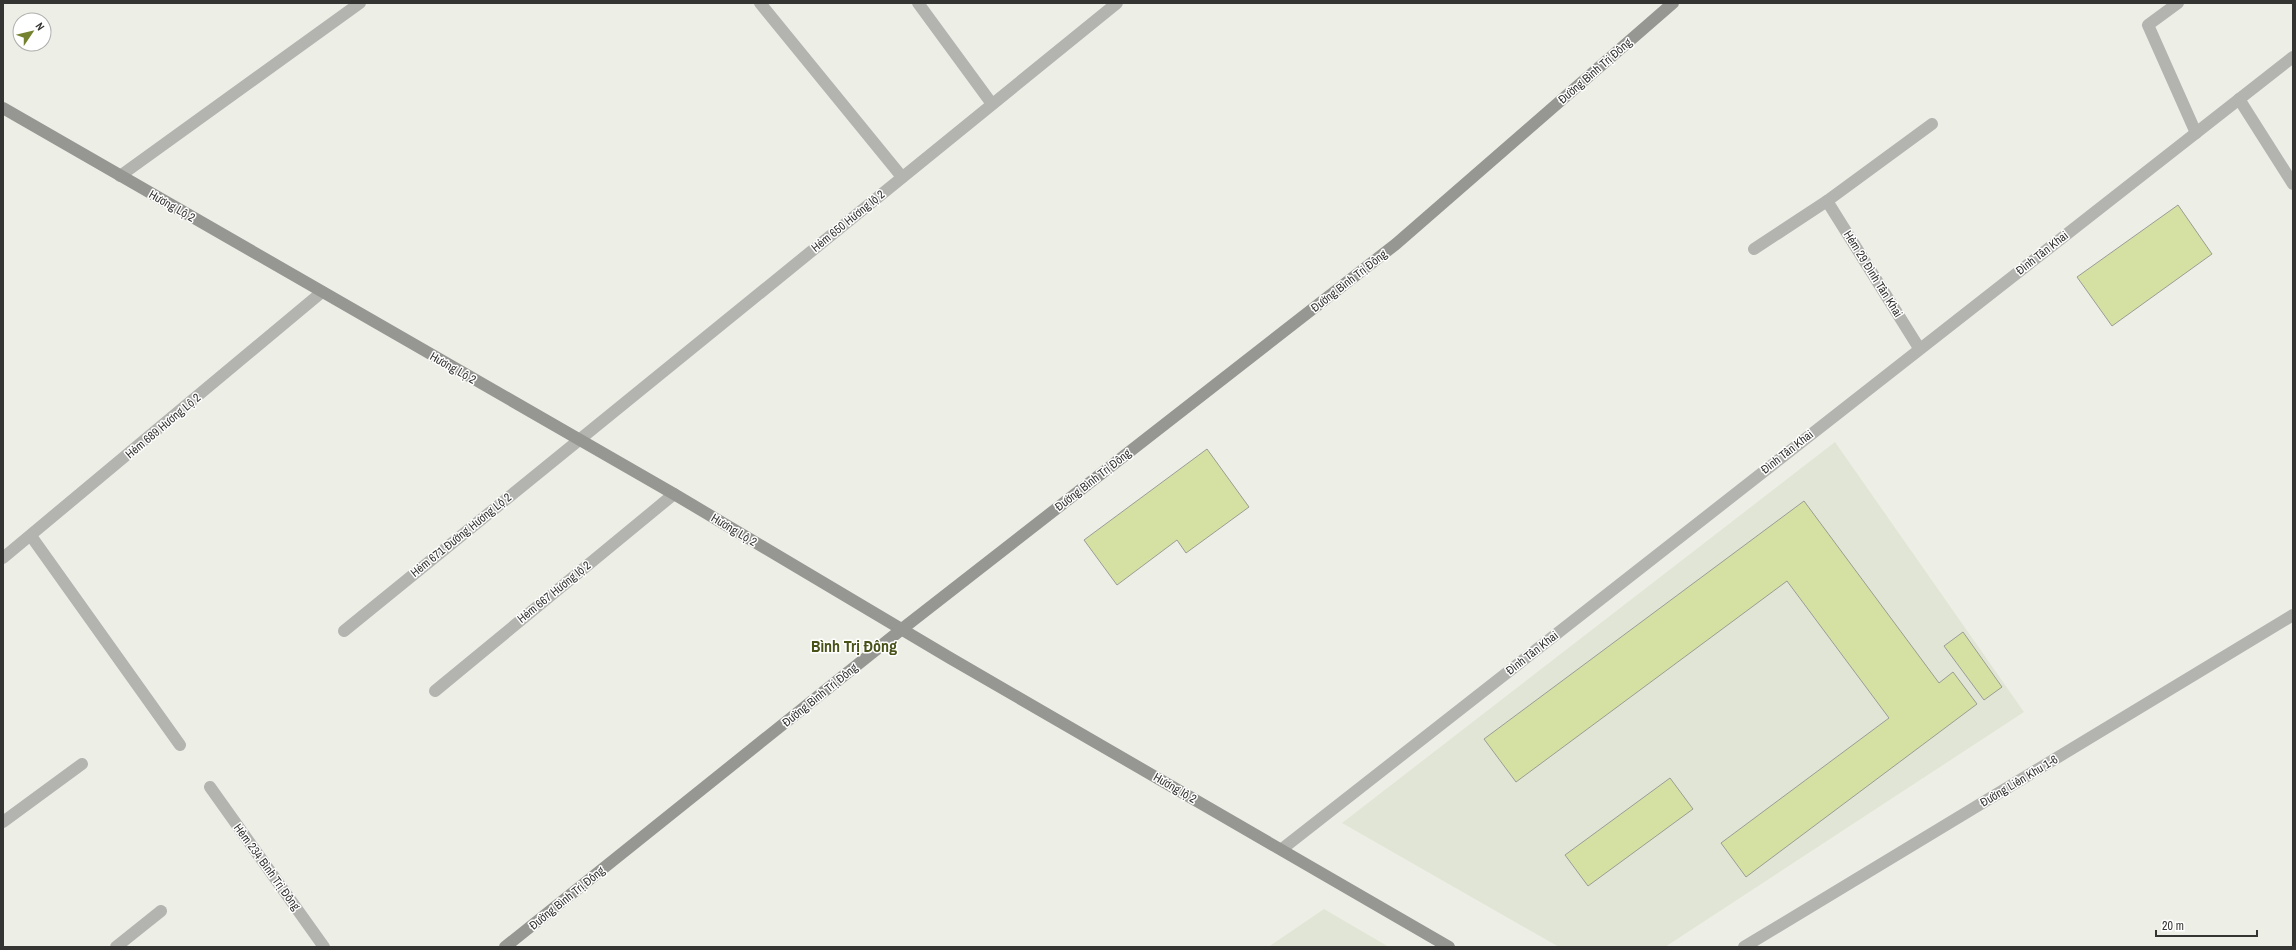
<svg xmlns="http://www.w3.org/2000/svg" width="2296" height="950" font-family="'Archivo Narrow',sans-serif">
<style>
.built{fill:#e1e5d5}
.building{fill:#d4e1a2;stroke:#9b9c95}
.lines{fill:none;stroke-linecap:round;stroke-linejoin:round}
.lane{stroke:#b3b4b0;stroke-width:12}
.street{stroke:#b3b4b0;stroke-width:12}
.secondary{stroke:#969792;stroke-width:12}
.labels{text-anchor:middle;stroke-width:3;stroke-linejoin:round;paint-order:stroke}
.street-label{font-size:12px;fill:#343532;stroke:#fff}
.district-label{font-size:16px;font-weight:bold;fill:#495219;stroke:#fff}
</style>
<rect width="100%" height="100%" fill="#edefe7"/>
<g class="built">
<path d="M 1835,442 L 2024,712 L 1665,947 L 1559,947 L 1342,823 Z"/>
<path d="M 1324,909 L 1389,947 L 1268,947 Z"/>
</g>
<g class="building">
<path d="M 2178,205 L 2212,254 L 2112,326 L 2077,277 Z"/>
<path d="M 1207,449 L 1249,507 L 1186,553 L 1177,540 L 1117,585 L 1084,540 Z"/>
<path d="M 1804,501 L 1939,683 L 1953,672 L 1977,704 L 1746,877 L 1721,843 L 1889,718 L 1787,581 L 1516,782 L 1484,739 Z"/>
<path d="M 1963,632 L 2002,687 L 1984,700 L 1944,646 Z"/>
<path d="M 1670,778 L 1693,809 L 1588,886 L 1565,855 Z"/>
</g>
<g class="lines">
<g class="lane">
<path d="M 760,3 L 902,177"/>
<path d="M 2178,3 L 2148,25 L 2196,133"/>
<path d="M 120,176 L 360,3"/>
<path d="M 31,536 L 180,745"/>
</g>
<g class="street">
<path d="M 918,3 L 992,104"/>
<path d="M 2239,99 L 2293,184"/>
<path d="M 1827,201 L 1919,348"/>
<path d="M 1754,249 L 1827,201 L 1932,124"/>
<path d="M 3,558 L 322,292"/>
<path d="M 344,631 L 1117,3"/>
<path d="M 435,691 L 674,494"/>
<path d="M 210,787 L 324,947"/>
<path d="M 3,822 L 82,764"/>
<path d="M 1282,849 L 2293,57"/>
<path d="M 116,947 L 161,911"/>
<path d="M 1744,947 L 2293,615"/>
</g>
<g class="secondary">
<path d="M 3,108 L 674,494 L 950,658 L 1449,947"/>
<path d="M 505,947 L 902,629 L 1396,244 L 1673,3"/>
</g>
</g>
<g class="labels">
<g class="street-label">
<text transform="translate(1595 71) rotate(-41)" y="4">Đường Bình Trị Đông</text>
<text transform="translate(172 206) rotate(30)" y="4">Hương Lộ 2</text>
<text transform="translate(848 221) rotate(-39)" y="4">Hẻm 650 Hương lộ 2</text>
<text transform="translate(2042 253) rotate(-38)" y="4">Đình Tân Khai</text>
<text transform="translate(1873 274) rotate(58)" y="4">Hẻm 29 Đình Tân Khai</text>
<text transform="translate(1349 281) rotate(-38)" y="4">Đường Bình Trị Đông</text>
<text transform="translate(453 368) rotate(30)" y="4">Hương Lộ 2</text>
<text transform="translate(163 426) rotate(-40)" y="4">Hẻm 689 Hương Lộ 2</text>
<text transform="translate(1787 452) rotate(-38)" y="4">Đình Tân Khai</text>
<text transform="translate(1093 480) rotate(-38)" y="4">Đường Bình Trị Đông</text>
<text transform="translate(734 530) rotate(31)" y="4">Hương Lộ 2</text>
<text transform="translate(461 535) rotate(-39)" y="4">Hẻm 671 Đường Hương Lộ 2</text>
<text transform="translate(554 592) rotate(-39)" y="4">Hẻm 667 Hương lộ 2</text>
<text transform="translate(1532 653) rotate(-38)" y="4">Đình Tân Khai</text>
<text transform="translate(820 695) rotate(-39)" y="4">Đường Bình Trị Đông</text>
<text transform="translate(2019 781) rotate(-31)" y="4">Đường Liên Khu 1-6</text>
<text transform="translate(1175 788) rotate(30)" y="4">Hương lộ 2</text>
<text transform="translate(267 867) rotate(54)" y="4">Hẻm 234 Bình Trị Đông</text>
<text transform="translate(567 898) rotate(-39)" y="4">Đường Bình Trị Đông</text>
</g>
<g class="district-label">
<text x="854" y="652">Bình Trị Đông</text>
</g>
</g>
<rect width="2296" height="950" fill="none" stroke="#343532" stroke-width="8"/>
<g transform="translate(32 32) rotate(55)"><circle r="19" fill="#ffffff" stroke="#aeaead"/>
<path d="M0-3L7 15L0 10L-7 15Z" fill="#74812e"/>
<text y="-6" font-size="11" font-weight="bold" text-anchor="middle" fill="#343532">N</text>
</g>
<path d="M2156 930v6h101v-6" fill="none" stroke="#343532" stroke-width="2"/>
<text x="2162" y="930" font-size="12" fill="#343532" stroke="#ffffff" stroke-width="3" paint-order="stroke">20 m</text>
</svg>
